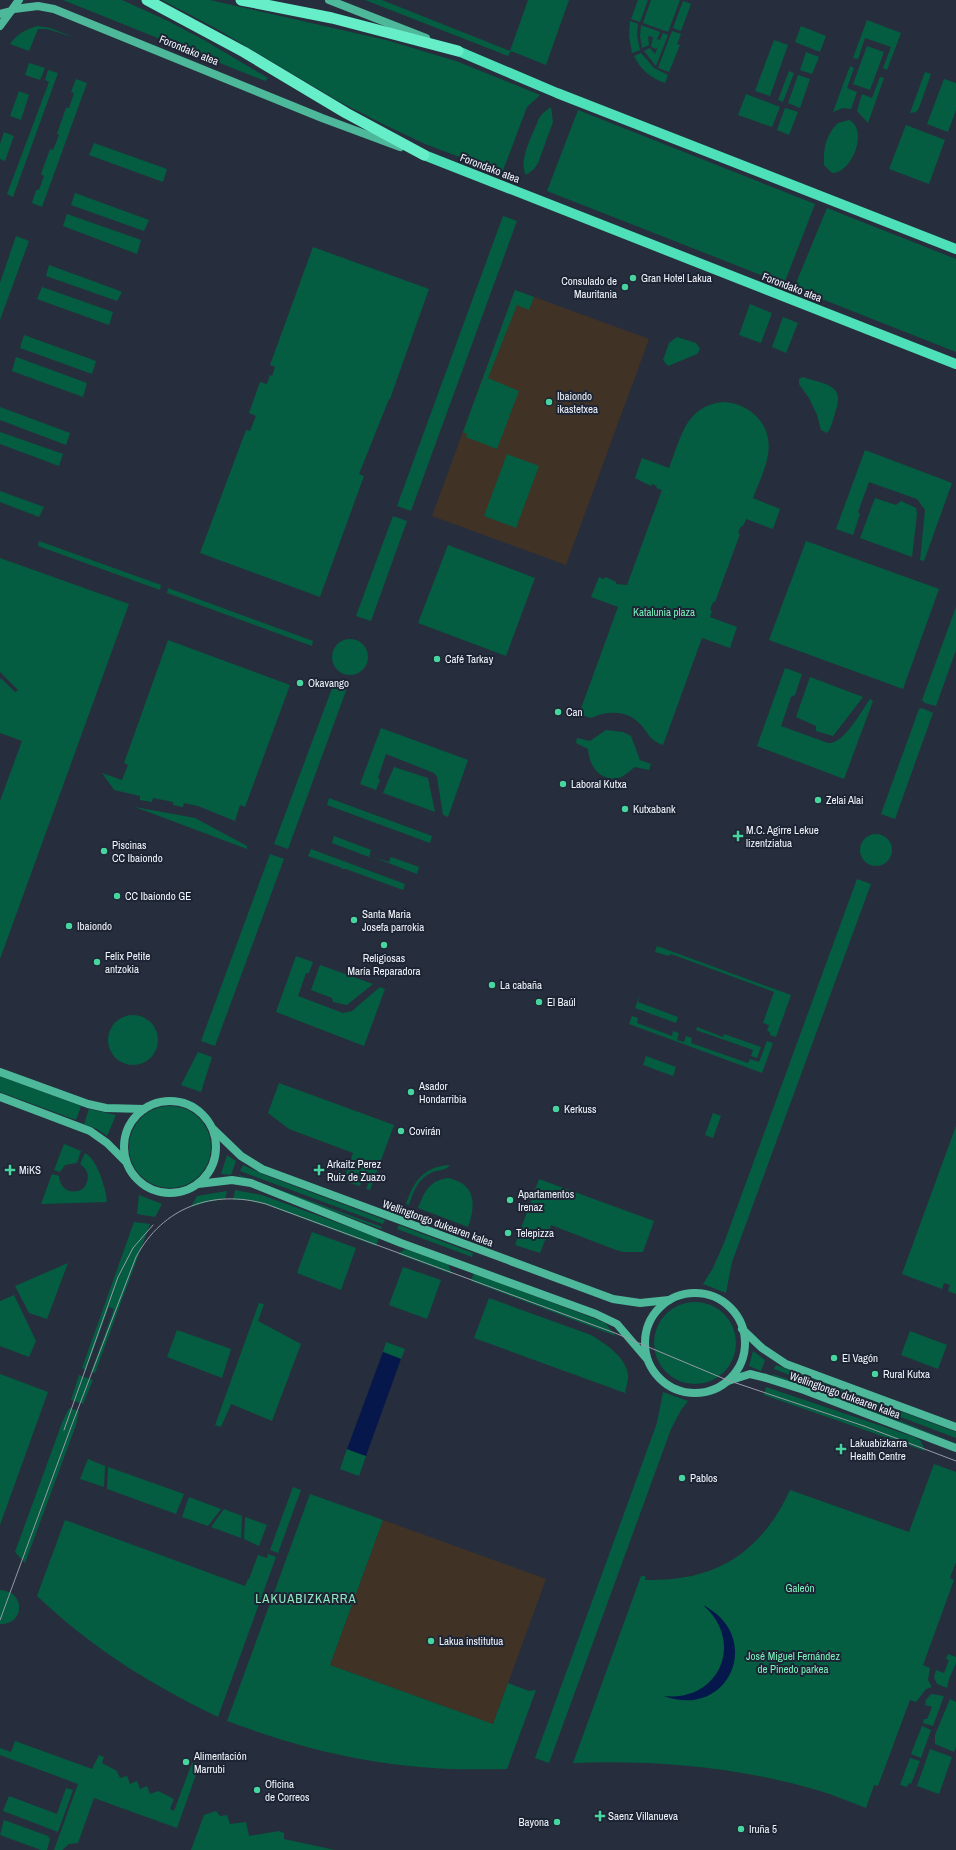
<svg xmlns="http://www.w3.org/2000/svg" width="956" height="1850" font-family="'Archivo Narrow',sans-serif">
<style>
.education{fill:#413226}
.green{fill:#045d40}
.water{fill:#06174c}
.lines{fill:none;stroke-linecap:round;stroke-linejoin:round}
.secondary{stroke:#4eb99a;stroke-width:8}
.primary{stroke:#4ee0b8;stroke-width:10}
.trunk{stroke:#65eec7;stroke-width:11}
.tram{stroke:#959ba6;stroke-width:1}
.poi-dot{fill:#47d49e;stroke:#1d2433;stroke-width:1.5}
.labels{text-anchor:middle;stroke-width:4;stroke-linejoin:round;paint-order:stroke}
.street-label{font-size:11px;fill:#f1f5fd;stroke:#1d2433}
.poi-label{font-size:11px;fill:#f1f5fd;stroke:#1d2433;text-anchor:start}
.park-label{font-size:11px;fill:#7af1bd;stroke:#1d2433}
.quarter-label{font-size:13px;letter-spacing:1px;fill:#90e6be;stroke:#1d2433}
</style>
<rect width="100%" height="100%" fill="#262e3d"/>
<g class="education">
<path d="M 515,290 L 649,339 L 566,565 L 432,516 Z"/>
<path d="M 383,1520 L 546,1579 L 493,1724 L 330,1665 Z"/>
</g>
<g class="green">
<path d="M 63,0 L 122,0 L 166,20 L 204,40 L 268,78 L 265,81 Z"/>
<path d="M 162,0 L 210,0 L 386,40 L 456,61 L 540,95 L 527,107 L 502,173 L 425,144 L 385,125 L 340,102 L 217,29 Z"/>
<path d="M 365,0 L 382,0 L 510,51 L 528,0 L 569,0 L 546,65 L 511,51 L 508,56 Z"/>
<path d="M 638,0 L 648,0 L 640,22 L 631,19 Z"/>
<path d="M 651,0 L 680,0 L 668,32 L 643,23 Z"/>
<path d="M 683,1 L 691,4 L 681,31 L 673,28 Z"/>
<path d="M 867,20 L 901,33 L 887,70 L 883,68 L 891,47 L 865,38 L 858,59 L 853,58 Z"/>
<path d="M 630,21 L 638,24 L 637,36 L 640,50 L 632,53 L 629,36 Z"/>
<path d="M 641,25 L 660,32 L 657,39 L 653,38 L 660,40 L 663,33 L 668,35 L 656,66 L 644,51 L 650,48 L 655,54 L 658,47 L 656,49 L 651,47 L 653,37 L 648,36 L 649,45 L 642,48 L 640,36 Z"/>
<path d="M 37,26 L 50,28 L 76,38 L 47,29 L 38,29 L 29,51 L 10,44 C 17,34 25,30 37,26 Z"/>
<path d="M 801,26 L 826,36 L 820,52 L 795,42 Z"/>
<path d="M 672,31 L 681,34 L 677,44 L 680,45 L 669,72 L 658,68 Z"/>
<path d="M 774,40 L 788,45 L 770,96 L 755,91 Z"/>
<path d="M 867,46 L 884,52 L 870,90 L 853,84 Z"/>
<path d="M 806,52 L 819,57 L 812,74 L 800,70 Z"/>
<path d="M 641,53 L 654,68 L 668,75 L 665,83 C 651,78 641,70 634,56 Z"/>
<path d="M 29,63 L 45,68 L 40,80 L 25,75 Z"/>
<path d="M 850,66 L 854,68 L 847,88 L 857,92 L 851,109 L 843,108 L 833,112 Z"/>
<path d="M 48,70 L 58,73 L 13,197 L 7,194 L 49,82 L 45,80 Z"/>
<path d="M 789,71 L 794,73 L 783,102 L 778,100 Z"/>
<path d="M 925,72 L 931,74 L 919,108 L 916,112 L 910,113 Z"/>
<path d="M 798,75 L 810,79 L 800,108 L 788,103 Z"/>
<path d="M 880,77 L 884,78 L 868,123 L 857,111 L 862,94 L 872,98 Z"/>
<path d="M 76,79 L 87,83 L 42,207 L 32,203 L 36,190 L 39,190 L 44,176 L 41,174 L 50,149 L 53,150 L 59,135 L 57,134 L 66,108 L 69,108 L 74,93 L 71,92 Z"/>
<path d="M 944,79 L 956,83 L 956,110 L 948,132 L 927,124 Z"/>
<path d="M 19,91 L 29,95 L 21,120 L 10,116 Z"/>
<path d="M 746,94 L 780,107 L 772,127 L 738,115 Z"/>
<path d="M 551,107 L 553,122 L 538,163 L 534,169 L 526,175 C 518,159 533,135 539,118 L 543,113 Z"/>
<path d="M 785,108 L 798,112 L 789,135 L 777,130 Z"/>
<path d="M 578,110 L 815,204 L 784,284 L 547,191 Z"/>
<path d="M 849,120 C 869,130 852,173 832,173 L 824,165 C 823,148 826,135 838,123 Z"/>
<path d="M 906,125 L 945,140 L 929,184 L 889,169 Z"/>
<path d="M 4,132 L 14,136 L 5,161 L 0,159 L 0,144 Z"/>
<path d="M 94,143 L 167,169 L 163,182 L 89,155 Z"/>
<path d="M 75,193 L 149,220 L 144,231 L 71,205 Z"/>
<path d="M 827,208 L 956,259 L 956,352 L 794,288 Z"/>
<path d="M 67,214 L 141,240 L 137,254 L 63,226 Z"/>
<path d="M 503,216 L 517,221 L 411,511 L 397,506 Z"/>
<path d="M 16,236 L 29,241 L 0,320 L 0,283 Z"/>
<path d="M 313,247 L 429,289 L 390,399 L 389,399 L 359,474 L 364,476 L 320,597 L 200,553 L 246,430 L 250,431 L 256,416 L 249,413 L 260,382 L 267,384 L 270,375 L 272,376 L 275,367 L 270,365 Z"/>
<path d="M 49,265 L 112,288 L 122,292 L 117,301 L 46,276 Z"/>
<path d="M 42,287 L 113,312 L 109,325 L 37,299 Z"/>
<path d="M 515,290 L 534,297 L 529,310 L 517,305 L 488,378 L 519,391 L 497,449 L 466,437 L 467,434 L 463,432 Z"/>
<path d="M 750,304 L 772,313 L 761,343 L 739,335 Z"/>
<path d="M 783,317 L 798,323 L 786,353 L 772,347 Z"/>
<path d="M 24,335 L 96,361 L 92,374 L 20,348 Z"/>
<path d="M 677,337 L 696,343 L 700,349 L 697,354 L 668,366 L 663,360 L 669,343 Z"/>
<path d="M 16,357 L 87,383 L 83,397 L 12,371 Z"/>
<path d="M 803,377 C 826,385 846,384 835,413 C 833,420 831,429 827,433 L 821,430 L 817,415 L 809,398 L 799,384 L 799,379 Z"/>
<path d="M 723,402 C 750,403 773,425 768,454 C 766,469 758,484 753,498 L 780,509 L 773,529 L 746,519 L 743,526 L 741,526 L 738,533 L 740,534 L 715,602 L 713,602 L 710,610 L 712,611 L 710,617 L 737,627 L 730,648 L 702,638 L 663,745 C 647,739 649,732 638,722 C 626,710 605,711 591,718 L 579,714 L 618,607 L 591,597 L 599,577 L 603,579 L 606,577 L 616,582 L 616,584 L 627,585 L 662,490 L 656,488 L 657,486 L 652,484 L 651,486 L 635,478 L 642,458 L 669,468 C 681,438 685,406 723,402 Z"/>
<path d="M 0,407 L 70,433 L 66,445 L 0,420 Z"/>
<path d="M 0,432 L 63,454 L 59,466 L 0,444 Z"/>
<path d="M 865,450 L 952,483 L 924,561 L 920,560 L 925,510 L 917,499 L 869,482 L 858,512 L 860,514 L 853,535 L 836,529 Z"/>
<path d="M 507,454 L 539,466 L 516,528 L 484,516 Z"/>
<path d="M 0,491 L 44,507 L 39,517 L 0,502 Z"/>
<path d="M 875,498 L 896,505 L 901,501 L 916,508 L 917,514 L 912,557 L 860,538 Z"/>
<path d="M 393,516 L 407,521 L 371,621 L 356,616 Z"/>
<path d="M 39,541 L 161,585 L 160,590 L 38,546 Z"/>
<path d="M 806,541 L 939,589 L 903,689 L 769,640 Z"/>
<path d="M 448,545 L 535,578 L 506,656 L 418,623 Z"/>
<path d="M 0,558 L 129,604 L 0,959 L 0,801 L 22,741 L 0,733 L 0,680 L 1,678 L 15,692 L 18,690 L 0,672 Z"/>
<path d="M 168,588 L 313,641 L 312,646 L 167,593 Z"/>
<path d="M 956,607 L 956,650 L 936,706 L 925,703 L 922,700 Z"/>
<circle cx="350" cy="657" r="18"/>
<path d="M 168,640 L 290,685 L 245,807 L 240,805 L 235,821 L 198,806 L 184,803 L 183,807 L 173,805 L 173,802 L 153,798 L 152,802 L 140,800 L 140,796 L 114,790 L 102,773 L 122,780 L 128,765 L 124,763 Z"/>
<path d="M 785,668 L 802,674 L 795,695 L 791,697 L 781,726 L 828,743 C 843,745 861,712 870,699 L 873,701 L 844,779 L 757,746 Z"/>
<path d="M 810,677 L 863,697 L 833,736 L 816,731 L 816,726 L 796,717 Z"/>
<path d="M 334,683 L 347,688 L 288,849 L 274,844 Z"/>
<path d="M 922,708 L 933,713 L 895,819 L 881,814 L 919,709 Z"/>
<path d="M 381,728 L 468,760 L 448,817 L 443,815 L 437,777 L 434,773 L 386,754 L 378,778 L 380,780 L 376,790 L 360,784 Z"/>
<path d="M 606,730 L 623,732 L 631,736 L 640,760 L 651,764 L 649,770 L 635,767 C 629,771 625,776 619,778 C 600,782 589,766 588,749 L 576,743 L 577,738 L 590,741 Z"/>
<path d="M 394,767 L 428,778 L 435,812 L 383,793 Z"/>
<path d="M 329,798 L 432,836 L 430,843 L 327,805 Z"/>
<path d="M 135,807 L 195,818 L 247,846 L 247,849 Z"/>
<circle cx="876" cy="850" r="16"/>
<path d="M 334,836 L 371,850 L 369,857 L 332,843 Z"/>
<path d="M 311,849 L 405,884 L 403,890 L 346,869 L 341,869 L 342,868 L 308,856 Z"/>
<path d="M 270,854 L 284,859 L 215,1046 L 201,1041 Z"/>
<path d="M 373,857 L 389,862 L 391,857 L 419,867 L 417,874 Z"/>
<path d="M 857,879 L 871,884 L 732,1262 L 726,1293 L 703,1284 L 713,1268 L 724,1243 Z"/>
<path d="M 657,946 L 791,995 L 776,1037 L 770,1035 L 770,1032 L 767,1031 L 769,1025 L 763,1023 L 774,992 L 671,954 L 669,956 L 655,952 Z"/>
<path d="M 296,956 L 313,962 L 309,973 L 306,973 L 298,996 L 343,1013 L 352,1011 L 380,987 L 385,989 L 364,1046 L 276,1012 Z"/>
<path d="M 320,965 L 373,984 L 347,1005 L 333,1002 L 332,998 L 311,990 Z"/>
<path d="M 640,994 L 638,1002 L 678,1017 L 676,1023 L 635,1008 Z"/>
<circle cx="133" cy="1040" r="25"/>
<path d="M 632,1016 L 638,1018 L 637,1023 L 672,1036 L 673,1031 L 679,1033 L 677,1040 L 684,1042 L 686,1036 L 692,1038 L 691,1043 L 748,1063 L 750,1059 L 759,1062 L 767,1041 L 773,1043 L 762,1073 L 629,1024 Z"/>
<path d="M 697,1027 L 723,1037 L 724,1034 L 761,1047 L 757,1058 L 751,1056 L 753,1050 L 696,1030 Z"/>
<path d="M 198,1052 L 212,1057 L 201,1092 L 181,1085 Z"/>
<path d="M 646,1056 L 676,1067 L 673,1076 L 643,1065 Z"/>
<path d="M 0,1076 L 81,1106 L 76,1120 L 0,1092 Z"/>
<path d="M 279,1083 L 394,1125 L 370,1190 L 366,1189 L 369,1182 L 362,1179 L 360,1186 L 343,1181 L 353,1153 L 289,1129 L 268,1113 Z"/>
<circle cx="170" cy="1147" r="41"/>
<path d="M 89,1109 L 116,1115 L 107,1136 L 97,1129 L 84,1124 Z"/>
<path d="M 713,1113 L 721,1116 L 713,1138 L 705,1135 Z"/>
<path d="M 956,1126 L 956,1294 L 948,1291 L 950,1285 L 944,1283 L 942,1289 L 902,1274 Z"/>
<path d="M 64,1144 L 81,1151 L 77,1163 L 65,1165 L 60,1172 L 54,1170 Z"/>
<path d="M 85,1153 C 97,1159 106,1188 107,1202 L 41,1204 L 52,1174 L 59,1176 C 60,1190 71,1195 83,1189 C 90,1180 90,1171 80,1164 Z"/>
<path d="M 227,1155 L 236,1161 L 231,1175 L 221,1174 Z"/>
<path d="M 243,1165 L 265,1175 L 385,1220 L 383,1224 L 240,1171 Z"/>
<path d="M 450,1165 C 446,1170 441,1170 436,1171 C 419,1176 414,1190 409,1205 L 406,1204 C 414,1181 423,1167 450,1165 Z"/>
<path d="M 239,1175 L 382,1227 L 381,1229 L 239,1176 Z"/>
<path d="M 448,1178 C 476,1184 476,1205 468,1227 L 418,1208 C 424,1192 430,1180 448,1178 Z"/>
<path d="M 539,1179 L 654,1221 L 643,1252 L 624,1252 L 616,1250 L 551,1225 L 540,1253 L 515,1245 Z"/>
<path d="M 235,1190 L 262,1195 L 379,1238 L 376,1246 L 264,1204 L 245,1200 L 233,1200 Z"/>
<path d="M 227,1191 L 225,1199 L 207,1202 L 191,1207 L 197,1196 Z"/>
<path d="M 139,1195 L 162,1204 L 155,1217 L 137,1214 Z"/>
<path d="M 134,1222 L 150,1224 L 95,1373 L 91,1372 L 114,1309 L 109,1307 L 86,1370 L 82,1368 Z"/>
<path d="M 399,1225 L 473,1253 L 472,1257 L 397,1229 Z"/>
<path d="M 312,1232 L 356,1248 L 341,1290 L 297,1273 Z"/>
<path d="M 405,1249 L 448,1264 L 452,1274 L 398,1254 Z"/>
<path d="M 68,1263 L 47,1319 L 29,1313 L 15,1286 Z"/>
<path d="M 403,1267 L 441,1280 L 427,1319 L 389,1305 Z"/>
<path d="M 474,1273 L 598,1320 L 605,1323 L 616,1336 L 471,1281 Z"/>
<path d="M 14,1295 L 36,1341 L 29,1357 L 0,1346 L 0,1301 Z"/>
<path d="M 489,1298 L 591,1335 C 604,1343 625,1356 628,1374 C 629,1380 626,1387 625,1393 L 474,1338 Z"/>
<circle cx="695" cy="1343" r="41"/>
<path d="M 259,1303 L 264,1304 L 258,1321 L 301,1344 L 272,1421 L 231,1404 L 221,1427 L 215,1425 Z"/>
<path d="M 177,1330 L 231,1349 L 222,1378 L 167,1357 Z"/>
<path d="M 910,1331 L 947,1345 L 938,1369 L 901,1355 Z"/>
<path d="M 386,1342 L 405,1349 L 401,1359 L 383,1352 Z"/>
<path d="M 753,1351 L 765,1360 L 761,1371 L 749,1366 Z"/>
<path d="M 776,1365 L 956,1432 L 956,1438 L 774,1369 Z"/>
<path d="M 0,1374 L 48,1392 L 0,1525 Z"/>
<path d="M 772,1374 L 821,1390 L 956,1443 L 772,1375 Z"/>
<path d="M 79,1375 L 93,1380 L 83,1404 L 71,1400 Z"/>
<path d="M 766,1387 L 914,1437 L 921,1441 L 925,1451 L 764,1395 Z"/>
<path d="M 663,1392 L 688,1401 L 681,1410 L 671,1429 L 549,1763 L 535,1758 L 657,1423 Z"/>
<path d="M 69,1408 L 79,1411 L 76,1425 L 25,1563 L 15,1552 L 62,1423 Z"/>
<path d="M 347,1449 L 366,1456 L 359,1476 L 340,1469 Z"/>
<path d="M 88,1459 L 105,1466 L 104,1487 L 80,1479 Z"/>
<path d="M 934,1464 L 956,1472 L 956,1562 L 950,1578 L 954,1580 L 923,1665 L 930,1668 L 928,1680 L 932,1687 L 926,1689 L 916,1702 L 910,1700 L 878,1786 L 874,1785 L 866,1808 C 850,1802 834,1795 817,1790 C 737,1767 656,1760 573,1763 L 641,1576 L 645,1576 L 645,1580 C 715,1582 761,1553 790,1490 L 909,1532 Z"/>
<path d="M 108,1467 L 184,1494 L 176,1514 L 107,1489 Z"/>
<path d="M 293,1487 L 301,1490 L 278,1553 L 270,1550 Z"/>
<path d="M 310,1494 L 383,1520 L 330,1665 L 493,1724 L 508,1683 L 529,1691 L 536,1690 L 507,1769 C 403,1772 324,1757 227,1721 Z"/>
<path d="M 189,1497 L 221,1509 L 208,1526 L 182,1517 Z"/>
<path d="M 224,1509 L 242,1516 L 241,1538 L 211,1527 Z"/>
<path d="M 245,1517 L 267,1525 L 259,1546 L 244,1539 Z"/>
<path d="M 65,1520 L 245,1586 L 248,1579 L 249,1579 L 258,1555 L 267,1558 L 268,1554 L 276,1557 L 218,1717 C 150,1684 92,1648 37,1596 Z"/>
<path d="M 0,1590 C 26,1591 25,1625 0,1624 Z"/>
<path d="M 948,1654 L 956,1657 L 956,1663 L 949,1679 L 947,1688 L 937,1684 L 934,1677 L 936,1670 L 944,1673 L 949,1660 L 946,1659 Z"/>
<path d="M 931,1694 L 944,1696 L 933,1726 L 923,1723 L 924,1719 L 927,1719 L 932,1707 L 925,1705 L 926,1702 L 925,1701 Z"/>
<path d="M 950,1699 L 956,1702 L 956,1747 L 954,1752 L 935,1744 L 935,1735 Z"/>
<path d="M 922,1726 L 931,1730 L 921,1758 L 911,1754 Z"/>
<path d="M 15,1741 L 92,1769 L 99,1755 L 104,1757 L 102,1763 L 117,1771 L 120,1778 L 127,1776 L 130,1784 L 137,1781 L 140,1789 L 147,1786 L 150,1794 L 158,1791 L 174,1799 L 170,1809 L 174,1811 L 192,1763 L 199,1766 L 177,1828 L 94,1798 L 78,1843 L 69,1844 L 62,1850 L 54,1850 L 78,1784 L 0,1755 L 0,1748 L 11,1752 Z"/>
<path d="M 930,1749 L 952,1757 L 939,1794 L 917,1786 Z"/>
<path d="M 910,1758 L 920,1761 L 911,1784 L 909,1783 L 907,1787 L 900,1785 Z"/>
<path d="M 66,1788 L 73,1790 L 58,1832 L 3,1811 L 9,1796 L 57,1814 Z"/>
<path d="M 216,1811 L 220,1816 L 227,1815 L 230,1824 L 246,1822 L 249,1836 L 279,1831 L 284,1833 L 284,1839 L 335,1850 L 191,1850 L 204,1815 Z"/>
<path d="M 4,1820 L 48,1836 L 50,1839 L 47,1850 L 41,1850 L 0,1835 Z"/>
</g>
<g class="water">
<path d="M 383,1352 L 401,1359 L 366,1456 L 347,1449 Z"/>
<path d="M 703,1605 C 765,1637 729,1720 664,1696 C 720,1702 745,1641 703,1605 Z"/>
</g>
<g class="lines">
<g class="secondary">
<path d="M 329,0 L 426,38"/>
<path d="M 14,9 L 38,6 L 54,9 L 322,118 L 400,147"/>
<path d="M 0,14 L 11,11 L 19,0"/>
<path d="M 0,26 L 11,11"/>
<path d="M 0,1072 L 88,1104 L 106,1108 L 144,1109"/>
<path d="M 0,1097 L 90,1131 L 107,1143 L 125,1161"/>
<circle cx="170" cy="1147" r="46"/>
<path d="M 213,1129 L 241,1156 L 262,1169 L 613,1299 L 640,1303 L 669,1300"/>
<path d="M 198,1184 L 232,1180 L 251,1183 L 401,1243 L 596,1314 L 617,1324 L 647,1359"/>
<circle cx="695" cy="1343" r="50"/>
<path d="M 742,1329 L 762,1348 L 786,1364 L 956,1427"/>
<path d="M 728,1381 L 750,1374 L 766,1378 L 804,1390 L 956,1448"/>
</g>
<g class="primary">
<path d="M 458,51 L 557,93 L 956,249"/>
<path d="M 424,155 L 956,364"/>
</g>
<g class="trunk">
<path d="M 147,0 L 244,52 L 346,113 L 424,155"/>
<path d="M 241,0 L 332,18 L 458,51"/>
</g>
<g class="tram">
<path d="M 64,1430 L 118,1277 L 133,1248 L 153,1225"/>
<path d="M 0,1620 L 71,1427 L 136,1257 C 163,1207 213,1189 266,1204 L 615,1333 L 727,1380 L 864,1426 L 956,1461"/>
</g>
</g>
<g class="poi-dot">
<circle cx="633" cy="278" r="4"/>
<circle cx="625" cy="287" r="4"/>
<circle cx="549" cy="402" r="4"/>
<circle cx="437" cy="659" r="4"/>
<circle cx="300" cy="683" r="4"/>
<circle cx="558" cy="712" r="4"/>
<circle cx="563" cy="784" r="4"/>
<circle cx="818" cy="800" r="4"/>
<circle cx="625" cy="809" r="4"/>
<path d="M736 830h4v4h4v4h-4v4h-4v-4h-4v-4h4z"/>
<circle cx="104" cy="851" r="4"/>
<circle cx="117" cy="896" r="4"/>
<circle cx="354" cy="920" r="4"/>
<circle cx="69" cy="926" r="4"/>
<circle cx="384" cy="945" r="4"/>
<circle cx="97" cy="962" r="4"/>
<circle cx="492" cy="985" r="4"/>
<circle cx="539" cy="1002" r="4"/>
<circle cx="411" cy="1092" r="4"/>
<circle cx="556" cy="1109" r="4"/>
<circle cx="401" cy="1131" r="4"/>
<path d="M8 1164h4v4h4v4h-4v4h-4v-4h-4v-4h4z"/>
<path d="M317 1164h4v4h4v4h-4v4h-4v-4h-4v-4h4z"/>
<circle cx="510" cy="1200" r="4"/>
<circle cx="508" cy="1233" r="4"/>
<circle cx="834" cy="1358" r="4"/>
<circle cx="875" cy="1374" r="4"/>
<path d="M839 1443h4v4h4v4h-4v4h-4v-4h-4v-4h4z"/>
<circle cx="682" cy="1478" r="4"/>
<circle cx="431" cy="1641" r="4"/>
<circle cx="186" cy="1762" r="4"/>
<circle cx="257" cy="1790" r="4"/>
<path d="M598 1810h4v4h4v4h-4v4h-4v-4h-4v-4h4z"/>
<circle cx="557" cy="1822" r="4"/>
<circle cx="741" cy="1829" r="4"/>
</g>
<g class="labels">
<g class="street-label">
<text transform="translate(189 50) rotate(22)" y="4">Forondako atea</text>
<text transform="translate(490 168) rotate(21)" y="4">Forondako atea</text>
<text transform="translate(792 287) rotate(21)" y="4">Forondako atea</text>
<text transform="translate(438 1223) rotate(20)" y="4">Wellingtongo dukearen kalea</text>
<text transform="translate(845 1395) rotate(20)" y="4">Wellingtongo dukearen kalea</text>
</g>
<g class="poi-label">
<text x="641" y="282">Gran Hotel Lakua</text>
<text x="617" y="285" text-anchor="end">Consulado de<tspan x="617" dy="13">Mauritania</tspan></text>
<text x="557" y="400">Ibaiondo<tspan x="557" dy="13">ikastetxea</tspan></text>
<text x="445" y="663">Café Tarkay</text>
<text x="308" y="687">Okavango</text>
<text x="566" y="716">Can</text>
<text x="571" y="788">Laboral Kutxa</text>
<text x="826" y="804">Zelai Alai</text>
<text x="633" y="813">Kutxabank</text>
<text x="746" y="834">M.C. Agirre Lekue<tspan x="746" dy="13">lizentziatua</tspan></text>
<text x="112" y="849">Piscinas<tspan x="112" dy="13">CC Ibaiondo</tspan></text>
<text x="125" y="900">CC Ibaiondo GE</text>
<text x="362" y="918">Santa Maria<tspan x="362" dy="13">Josefa parrokia</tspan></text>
<text x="77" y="930">Ibaiondo</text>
<text x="105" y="960">Felix Petite<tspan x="105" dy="13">antzokia</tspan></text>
<text x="384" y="962" text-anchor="middle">Religiosas<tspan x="384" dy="13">María Reparadora</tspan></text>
<text x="500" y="989">La cabaña</text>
<text x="547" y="1006">El Baúl</text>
<text x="419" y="1090">Asador<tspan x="419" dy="13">Hondarribia</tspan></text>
<text x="564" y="1113">Kerkuss</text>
<text x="409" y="1135">Covirán</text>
<text x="327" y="1168">Arkaitz Perez<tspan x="327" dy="13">Ruiz de Zuazo</tspan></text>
<text x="19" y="1174">MiKS</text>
<text x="518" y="1198">Apartamentos<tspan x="518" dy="13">Irenaz</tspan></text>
<text x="516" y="1237">Telepizza</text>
<text x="842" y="1362">El Vagón</text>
<text x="883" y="1378">Rural Kutxa</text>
<text x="850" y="1447">Lakuabizkarra<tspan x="850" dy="13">Health Centre</tspan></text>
<text x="690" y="1482">Pablos</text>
<text x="439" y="1645">Lakua institutua</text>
<text x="194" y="1760">Alimentación<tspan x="194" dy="13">Marrubi</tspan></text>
<text x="265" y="1788">Oficina<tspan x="265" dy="13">de Correos</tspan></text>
<text x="608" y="1820">Saenz Villanueva</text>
<text x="549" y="1826" text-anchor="end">Bayona</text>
<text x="749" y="1833">Iruña 5</text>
</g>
<g class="park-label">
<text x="664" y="616">Katalunia plaza</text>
<text x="800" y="1592">Galeón</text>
<text x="793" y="1660">José Miguel Fernández<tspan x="793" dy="13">de Pinedo parkea</tspan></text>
</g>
<g class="quarter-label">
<text x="306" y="1603">LAKUABIZKARRA</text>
</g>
</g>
</svg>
